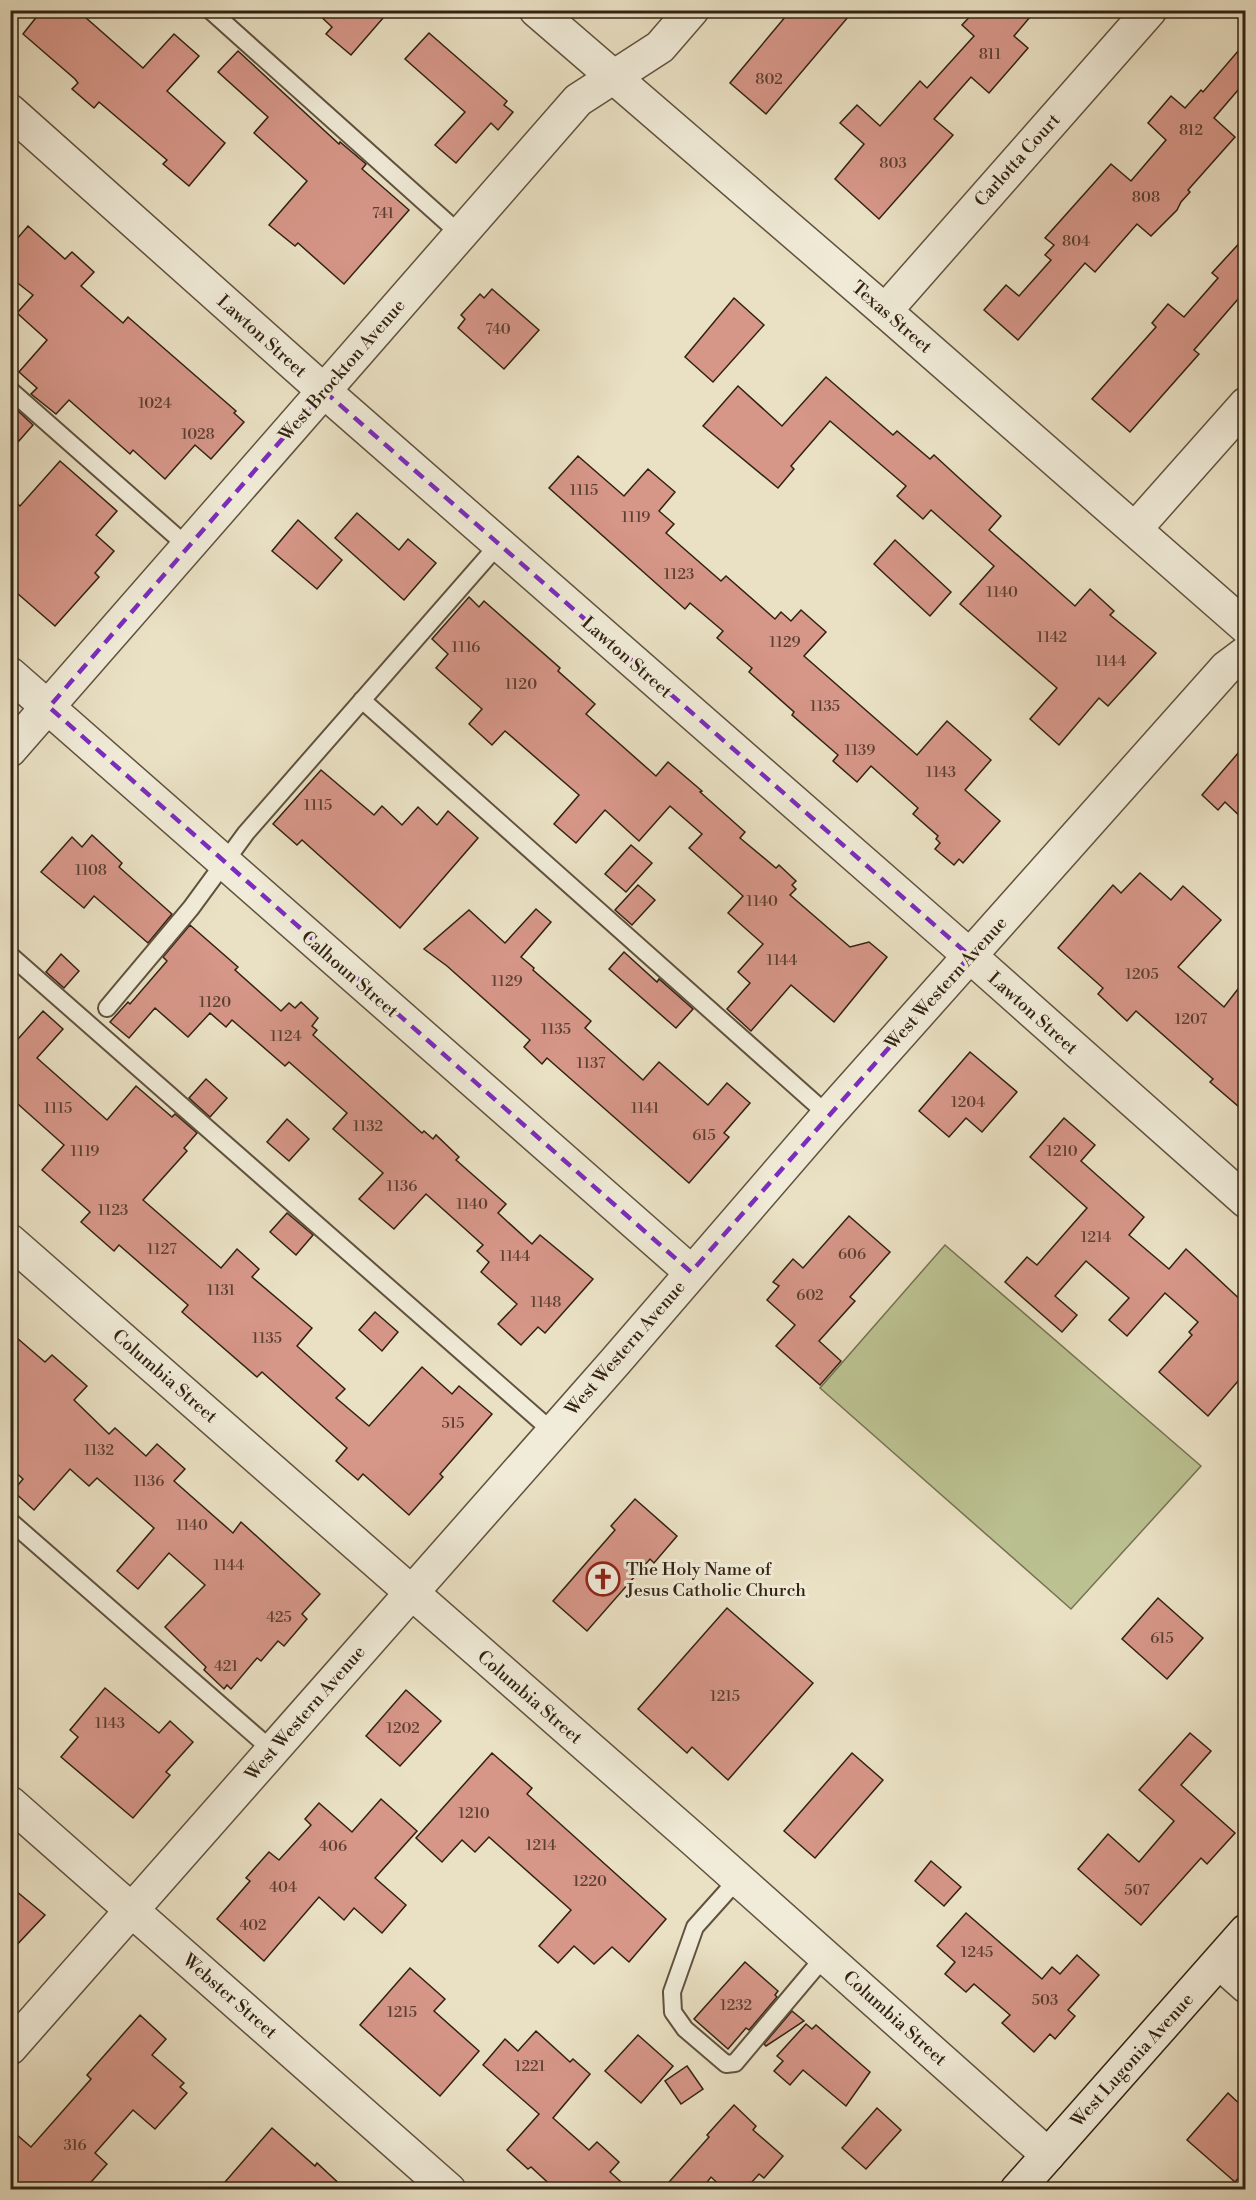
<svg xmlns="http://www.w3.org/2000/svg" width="1256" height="2200" font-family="'Libre Bodoni',serif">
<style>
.green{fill:#bbc191;stroke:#767252;stroke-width:1.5}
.building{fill:#d69688;stroke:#322213;stroke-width:1.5}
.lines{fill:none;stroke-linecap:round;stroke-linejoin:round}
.service-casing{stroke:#60523f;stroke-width:20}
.minor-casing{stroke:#60523f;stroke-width:36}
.tertiary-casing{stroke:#60523f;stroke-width:36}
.secondary-casing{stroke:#322213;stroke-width:36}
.service{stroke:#f1ecd9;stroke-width:16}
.minor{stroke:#f1ecd9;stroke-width:33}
.tertiary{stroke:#f1ecd9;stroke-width:33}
.secondary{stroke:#f1ecd9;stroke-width:33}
.marked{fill:none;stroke:#7b2cbf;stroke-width:4.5;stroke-dasharray:12 8;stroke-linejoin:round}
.labels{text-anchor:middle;stroke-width:6;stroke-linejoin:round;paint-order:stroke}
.number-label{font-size:15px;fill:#5b3f30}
.street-label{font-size:18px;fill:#322213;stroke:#f1ecd9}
.poi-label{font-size:18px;fill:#322213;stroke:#f1ecd9;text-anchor:start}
</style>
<rect width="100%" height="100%" fill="#eae1c4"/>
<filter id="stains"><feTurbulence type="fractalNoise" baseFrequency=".00333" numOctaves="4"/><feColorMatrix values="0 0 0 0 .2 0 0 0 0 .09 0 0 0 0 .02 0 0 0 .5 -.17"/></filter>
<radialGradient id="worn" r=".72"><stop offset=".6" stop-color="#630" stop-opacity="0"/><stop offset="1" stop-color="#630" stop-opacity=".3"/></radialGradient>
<path class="green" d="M 945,1245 L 1201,1466 L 1071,1609 L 820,1388 Z"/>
<g class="building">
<path d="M 42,10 L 77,10 L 143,68 L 174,34 L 199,56 L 167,91 L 225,143 L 189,186 L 163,164 L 167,160 L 99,102 L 94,108 L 72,89 L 78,83 L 75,79 L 23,34 Z"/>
<path d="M 314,10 L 390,10 L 351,55 L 326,34 L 332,27 Z"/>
<path d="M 791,10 L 854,10 L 766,114 L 730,83 Z"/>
<path d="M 976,10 L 1036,10 L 1014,36 L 1028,48 L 989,93 L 971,77 L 934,119 L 953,135 L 879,219 L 835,179 L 864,144 L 840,123 L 857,105 L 880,126 L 920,81 L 927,88 L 974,36 L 962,25 Z"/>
<path d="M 429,33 L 507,101 L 504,105 L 513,112 L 498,130 L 491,123 L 456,163 L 435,145 L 465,112 L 405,59 Z"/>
<path d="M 1245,43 L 1245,82 L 1214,118 L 1235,137 L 1188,190 L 1190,192 L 1181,202 L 1177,210 L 1151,236 L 1137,224 L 1095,272 L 1085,263 L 1018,340 L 984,310 L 1006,285 L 1019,296 L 1051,260 L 1045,255 L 1054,245 L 1045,238 L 1111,164 L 1131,181 L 1166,140 L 1148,123 L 1171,96 L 1185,108 L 1201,90 L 1203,92 Z"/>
<path d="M 238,51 L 339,144 L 340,142 L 366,164 L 362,169 L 409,210 L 344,284 L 298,243 L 295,246 L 269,225 L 307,181 L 254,133 L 268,117 L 218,72 Z"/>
<path d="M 28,226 L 65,259 L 72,252 L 94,272 L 81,286 L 123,323 L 128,317 L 236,411 L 234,413 L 244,422 L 211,459 L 195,445 L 165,479 L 133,450 L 130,454 L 69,400 L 56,414 L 31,394 L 37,388 L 19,372 L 47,340 L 17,313 L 33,295 L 10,277 L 10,247 Z"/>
<path d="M 1245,237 L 1245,291 L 1194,350 L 1199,354 L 1130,432 L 1092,399 L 1156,327 L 1152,323 L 1168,304 L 1184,317 L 1218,278 L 1212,273 Z"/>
<path d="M 492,289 L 539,330 L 504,369 L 458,328 L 465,319 L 461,315 L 480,294 L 484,298 Z"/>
<path d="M 734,298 L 764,325 L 713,382 L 685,357 Z"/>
<path d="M 826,377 L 893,435 L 897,431 L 930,459 L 934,455 L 959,478 L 1001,516 L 989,530 L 1075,606 L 1090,589 L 1114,611 L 1110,615 L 1156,653 L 1108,706 L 1099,698 L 1059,745 L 1030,719 L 1057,688 L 960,604 L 994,566 L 931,510 L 923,519 L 897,496 L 906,486 L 830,421 L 791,466 L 794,469 L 778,488 L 703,426 L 738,386 L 782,426 Z"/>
<path d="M 17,410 L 33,425 L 10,451 L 10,417 Z"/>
<path d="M 578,456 L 624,496 L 648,469 L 675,492 L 659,511 L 674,524 L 666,533 L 721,581 L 726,576 L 775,619 L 781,612 L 791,621 L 801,610 L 826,632 L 804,656 L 917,755 L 947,721 L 991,760 L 965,790 L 1000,821 L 963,863 L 959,859 L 954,865 L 935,849 L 940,843 L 936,839 L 938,836 L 913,814 L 918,808 L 871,766 L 857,782 L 833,761 L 838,755 L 792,715 L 794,712 L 749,672 L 752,668 L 717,638 L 723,631 L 690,603 L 685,609 L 549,488 Z"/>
<path d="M 60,461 L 117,511 L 96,535 L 114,551 L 95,573 L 99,577 L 55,626 L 10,587 L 10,497 L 20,506 Z"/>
<path d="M 357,513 L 399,550 L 408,539 L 436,563 L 404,600 L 335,538 Z"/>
<path d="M 298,520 L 342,560 L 317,589 L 272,551 Z"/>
<path d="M 895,540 L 951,592 L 930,616 L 874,564 Z"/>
<path d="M 469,597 L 479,607 L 484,601 L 560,668 L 558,671 L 595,704 L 586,714 L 656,776 L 668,762 L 702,791 L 700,792 L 745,832 L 740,838 L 776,868 L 779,865 L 796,881 L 792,885 L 796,889 L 790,895 L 850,947 L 869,942 L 887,957 L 834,1022 L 791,985 L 751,1031 L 727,1009 L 750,983 L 738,972 L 763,944 L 728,913 L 743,896 L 689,848 L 702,834 L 670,806 L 639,841 L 605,810 L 576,843 L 554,824 L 579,795 L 505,731 L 492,745 L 469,724 L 482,709 L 436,668 L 448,654 L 432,639 Z"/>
<path d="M 1245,745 L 1245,821 L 1225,802 L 1218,810 L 1202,795 Z"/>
<path d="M 321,770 L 374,815 L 382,806 L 402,825 L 418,807 L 437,825 L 448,811 L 478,838 L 400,928 L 302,840 L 297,845 L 273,824 Z"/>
<path d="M 92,835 L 122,863 L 119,867 L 172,914 L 148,943 L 94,896 L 84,908 L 41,872 L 72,837 L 82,847 Z"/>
<path d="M 631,845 L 652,863 L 626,892 L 605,874 Z"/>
<path d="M 1140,873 L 1171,900 L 1183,886 L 1221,920 L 1178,967 L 1224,1007 L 1245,980 L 1245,1112 L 1210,1082 L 1213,1079 L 1136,1011 L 1127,1021 L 1098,994 L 1103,988 L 1058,948 L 1113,885 L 1121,893 Z"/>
<path d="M 638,885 L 655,900 L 632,925 L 615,910 Z"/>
<path d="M 536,909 L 551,922 L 521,957 L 534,968 L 533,970 L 591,1021 L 585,1028 L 643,1080 L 659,1062 L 708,1105 L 727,1083 L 750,1103 L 724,1133 L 729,1137 L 689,1183 L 547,1058 L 542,1064 L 524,1047 L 530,1040 L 447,966 L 424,949 L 469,910 L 505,943 Z"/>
<path d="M 190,925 L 238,967 L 235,970 L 281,1011 L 289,1003 L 295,1008 L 301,1002 L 318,1018 L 312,1026 L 317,1030 L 313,1035 L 422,1133 L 424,1131 L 433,1139 L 436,1135 L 459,1157 L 456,1160 L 506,1204 L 498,1213 L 532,1244 L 540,1235 L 593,1279 L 545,1333 L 538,1327 L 521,1345 L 498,1324 L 517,1304 L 481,1272 L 489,1262 L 477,1251 L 483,1245 L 426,1194 L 394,1229 L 359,1199 L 383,1173 L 333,1129 L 347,1113 L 289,1062 L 285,1066 L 232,1020 L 226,1027 L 210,1013 L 188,1037 L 155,1008 L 129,1038 L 110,1022 L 128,1002 L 130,1004 L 167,961 L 163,957 Z"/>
<path d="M 624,952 L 657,982 L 659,979 L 693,1009 L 676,1028 L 609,969 Z"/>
<path d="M 61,954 L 79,971 L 64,988 L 46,972 Z"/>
<path d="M 43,1011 L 63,1029 L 37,1058 L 107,1120 L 136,1086 L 172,1117 L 175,1114 L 197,1133 L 184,1148 L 187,1151 L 143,1200 L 221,1268 L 237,1249 L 259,1269 L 252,1277 L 312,1328 L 297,1346 L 345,1389 L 336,1398 L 369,1426 L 422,1367 L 452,1394 L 459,1386 L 492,1414 L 440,1474 L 443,1477 L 409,1515 L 363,1474 L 358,1480 L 336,1461 L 347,1448 L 262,1372 L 257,1377 L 182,1312 L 188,1305 L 119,1245 L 114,1251 L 81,1222 L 90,1212 L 42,1170 L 64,1145 L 10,1097 L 10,1048 Z"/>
<path d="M 970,1052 L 1017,1092 L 982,1132 L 966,1118 L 949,1137 L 919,1111 Z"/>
<path d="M 206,1079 L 227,1098 L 210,1117 L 189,1098 Z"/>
<path d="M 1064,1118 L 1095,1145 L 1081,1161 L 1144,1217 L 1129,1235 L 1169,1269 L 1186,1249 L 1245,1304 L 1245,1373 L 1208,1416 L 1159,1372 L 1192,1335 L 1189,1332 L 1198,1322 L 1165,1293 L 1127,1336 L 1109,1320 L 1129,1298 L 1086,1261 L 1055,1296 L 1077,1315 L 1062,1332 L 1005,1282 L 1027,1257 L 1037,1265 L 1087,1208 L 1030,1157 Z"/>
<path d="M 287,1119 L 309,1139 L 289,1161 L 267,1142 Z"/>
<path d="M 287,1213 L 313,1235 L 296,1255 L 270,1232 Z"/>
<path d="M 849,1216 L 890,1252 L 850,1297 L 855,1301 L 819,1341 L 841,1361 L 820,1385 L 776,1346 L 795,1325 L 767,1300 L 779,1286 L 773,1282 L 793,1259 L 803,1268 Z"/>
<path d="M 375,1312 L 398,1332 L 382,1351 L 359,1330 Z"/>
<path d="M 10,1332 L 45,1362 L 52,1355 L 87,1386 L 74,1400 L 109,1434 L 115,1428 L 146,1456 L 157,1444 L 185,1469 L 174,1481 L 233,1533 L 241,1522 L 320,1594 L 302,1614 L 307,1619 L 284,1646 L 278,1641 L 261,1661 L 257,1658 L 231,1689 L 227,1685 L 224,1689 L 204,1670 L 206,1667 L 165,1627 L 205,1585 L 169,1553 L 138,1589 L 117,1571 L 154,1528 L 97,1478 L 89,1486 L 70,1469 L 34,1510 L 13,1491 L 23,1479 L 10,1467 Z"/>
<path d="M 635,1499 L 677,1536 L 654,1563 L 650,1559 L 587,1631 L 553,1601 L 615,1530 L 611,1526 Z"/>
<path d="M 1158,1598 L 1203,1638 L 1167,1679 L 1122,1639 Z"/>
<path d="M 727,1608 L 813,1683 L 728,1780 L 692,1747 L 687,1753 L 638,1709 Z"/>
<path d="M 105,1688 L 159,1733 L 170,1721 L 193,1742 L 166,1772 L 170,1775 L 133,1818 L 61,1757 L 78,1737 L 70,1730 Z"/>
<path d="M 406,1690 L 441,1721 L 400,1766 L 366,1736 Z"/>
<path d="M 1190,1733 L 1211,1751 L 1181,1785 L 1235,1833 L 1207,1864 L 1201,1858 L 1141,1925 L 1078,1869 L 1108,1834 L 1139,1862 L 1174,1821 L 1139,1790 Z"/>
<path d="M 492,1753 L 532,1788 L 527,1794 L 666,1919 L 629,1962 L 612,1947 L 594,1964 L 574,1946 L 558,1963 L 539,1946 L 571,1910 L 489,1837 L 475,1852 L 462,1840 L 442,1862 L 416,1838 Z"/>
<path d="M 852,1753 L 883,1780 L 815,1858 L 784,1831 Z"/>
<path d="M 381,1799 L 417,1831 L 375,1878 L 406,1905 L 382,1933 L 354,1908 L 344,1920 L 319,1897 L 264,1961 L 217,1919 L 250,1881 L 246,1878 L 269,1852 L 279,1860 L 311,1825 L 305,1819 L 319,1803 L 352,1832 Z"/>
<path d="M 931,1861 L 961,1887 L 944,1906 L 915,1881 Z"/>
<path d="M 10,1886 L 45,1915 L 10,1952 Z"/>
<path d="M 966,1913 L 1042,1979 L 1052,1967 L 1060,1974 L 1077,1955 L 1099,1975 L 1068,2010 L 1075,2016 L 1055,2039 L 1050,2034 L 1034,2052 L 1002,2023 L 1010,2015 L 974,1984 L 966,1992 L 945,1974 L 955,1962 L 937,1946 Z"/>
<path d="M 745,1962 L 778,1991 L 775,1995 L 777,1997 L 749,2030 L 746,2028 L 728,2049 L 694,2019 Z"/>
<path d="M 410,1968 L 445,1999 L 434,2011 L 479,2051 L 440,2096 L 360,2025 Z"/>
<path d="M 792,2011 L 804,2021 L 766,2046 L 764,2044 Z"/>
<path d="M 140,2015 L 166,2039 L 152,2055 L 184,2083 L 180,2087 L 187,2093 L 155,2129 L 133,2110 L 95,2153 L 107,2164 L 84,2190 L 10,2190 L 10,2129 L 31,2147 L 91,2079 L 87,2075 Z"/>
<path d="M 806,2024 L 812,2029 L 816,2025 L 870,2072 L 846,2106 L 803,2070 L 790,2085 L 774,2071 L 783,2061 L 777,2056 Z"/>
<path d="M 536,2031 L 570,2062 L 573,2059 L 590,2074 L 553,2118 L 589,2150 L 597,2142 L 619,2162 L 610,2172 L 630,2190 L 556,2190 L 531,2167 L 528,2169 L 507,2150 L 539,2114 L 483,2065 L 505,2039 L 518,2051 Z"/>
<path d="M 638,2035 L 673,2066 L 641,2103 L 605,2071 Z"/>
<path d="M 687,2066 L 703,2089 L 681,2104 L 665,2081 Z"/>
<path d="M 1228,2093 L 1245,2109 L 1245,2170 L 1235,2182 L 1187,2140 Z"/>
<path d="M 734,2105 L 756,2126 L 753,2130 L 783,2156 L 764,2178 L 759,2174 L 745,2190 L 725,2190 L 711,2177 L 701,2190 L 662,2190 L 709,2137 L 707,2135 Z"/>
<path d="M 877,2108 L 901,2130 L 866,2169 L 842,2148 Z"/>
<path d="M 272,2128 L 315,2166 L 317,2163 L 346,2190 L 218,2190 Z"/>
</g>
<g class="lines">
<g class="service-casing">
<g id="service">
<path d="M 210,10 L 460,234"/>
<path d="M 10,390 L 187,546"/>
<path d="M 362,700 L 828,1115"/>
<path d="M 10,955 L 553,1432"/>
<path d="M 107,1008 L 191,908 L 246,833 L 498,545"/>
<path d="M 10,1521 L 272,1750"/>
<path d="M 738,1879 L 695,1927 L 672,1992 L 673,2012 L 685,2029 L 726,2064 L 735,2063 L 825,1956"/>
</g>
</g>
<g class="minor-casing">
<g id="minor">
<path d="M 10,111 L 324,391 L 970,956 L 1246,1201"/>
<path d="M 885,311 L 1150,10"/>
<path d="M 1135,529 L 1246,404"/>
<path d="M 10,674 L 691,1272"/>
<path d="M 10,750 L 578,100 L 660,47 L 692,10"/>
<path d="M 10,1241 L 692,1838 L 1048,2155"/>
<path d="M 10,1803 L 449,2190"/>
<path d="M 1219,1962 L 1246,1986"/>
<path d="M 10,2048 L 615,1362 L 828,1115 L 1226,668 L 1246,653"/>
</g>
</g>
<g class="tertiary-casing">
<path id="tertiary" d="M 536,10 L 885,311 L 1246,627"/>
</g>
<g class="secondary-casing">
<path id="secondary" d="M 1017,2190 L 1246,1931"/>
</g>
<use href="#service" class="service"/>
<use href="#minor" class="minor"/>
<use href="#tertiary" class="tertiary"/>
<use href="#secondary" class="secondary"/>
</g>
<path class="marked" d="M 324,391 L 970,956 L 691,1272 L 49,707 Z"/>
<defs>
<g id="church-ring" transform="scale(1.725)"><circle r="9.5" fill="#f1ecd9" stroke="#8f2418" stroke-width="1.5"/><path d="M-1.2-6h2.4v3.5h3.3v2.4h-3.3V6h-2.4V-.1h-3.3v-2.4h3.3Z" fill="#8f2418"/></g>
</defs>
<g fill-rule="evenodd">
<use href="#church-ring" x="603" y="1579"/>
</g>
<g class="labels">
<g class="number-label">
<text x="990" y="59">811</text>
<text x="769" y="84">802</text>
<text x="1191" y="135">812</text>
<text x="893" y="168">803</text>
<text x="1146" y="202">808</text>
<text x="383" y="218">741</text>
<text x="1076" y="246">804</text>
<text x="498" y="334">740</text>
<text x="155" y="408">1024</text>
<text x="198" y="439">1028</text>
<text x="584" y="495">1115</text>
<text x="636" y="522">1119</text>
<text x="679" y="579">1123</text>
<text x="1002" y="597">1140</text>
<text x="1052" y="642">1142</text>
<text x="785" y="647">1129</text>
<text x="466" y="652">1116</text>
<text x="1111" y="666">1144</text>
<text x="521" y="689">1120</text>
<text x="825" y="711">1135</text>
<text x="860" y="755">1139</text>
<text x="941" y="777">1143</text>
<text x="318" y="810">1115</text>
<text x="91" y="875">1108</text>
<text x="762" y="906">1140</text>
<text x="782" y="965">1144</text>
<text x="1142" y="979">1205</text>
<text x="507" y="986">1129</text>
<text x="215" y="1007">1120</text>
<text x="1191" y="1024">1207</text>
<text x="556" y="1034">1135</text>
<text x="286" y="1041">1124</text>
<text x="591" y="1068">1137</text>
<text x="968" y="1107">1204</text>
<text x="58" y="1113">1115</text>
<text x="645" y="1113">1141</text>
<text x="368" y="1131">1132</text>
<text x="704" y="1140">615</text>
<text x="85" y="1156">1119</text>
<text x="1062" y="1156">1210</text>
<text x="402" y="1191">1136</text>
<text x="472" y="1209">1140</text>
<text x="113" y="1215">1123</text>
<text x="1096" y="1242">1214</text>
<text x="162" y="1254">1127</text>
<text x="852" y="1259">606</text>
<text x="515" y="1261">1144</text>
<text x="221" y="1295">1131</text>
<text x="810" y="1300">602</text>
<text x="546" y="1307">1148</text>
<text x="267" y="1343">1135</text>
<text x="453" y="1428">515</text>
<text x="99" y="1455">1132</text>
<text x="149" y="1486">1136</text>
<text x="192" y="1530">1140</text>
<text x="229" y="1570">1144</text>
<text x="279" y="1622">425</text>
<text x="1162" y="1643">615</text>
<text x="226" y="1671">421</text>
<text x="725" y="1701">1215</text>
<text x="110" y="1728">1143</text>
<text x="403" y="1733">1202</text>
<text x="474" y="1818">1210</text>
<text x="541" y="1850">1214</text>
<text x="333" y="1851">406</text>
<text x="590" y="1886">1220</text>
<text x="283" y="1892">404</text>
<text x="1137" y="1895">507</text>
<text x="253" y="1930">402</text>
<text x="977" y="1957">1245</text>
<text x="1045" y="2005">503</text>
<text x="736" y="2010">1232</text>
<text x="402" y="2017">1215</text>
<text x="530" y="2071">1221</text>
<text x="75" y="2150">316</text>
</g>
<g class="street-label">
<text transform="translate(1017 160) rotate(-48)" y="6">Carlotta Court</text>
<text transform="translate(892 317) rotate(41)" y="6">Texas Street</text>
<text transform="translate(262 336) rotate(42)" y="6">Lawton Street</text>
<text transform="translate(342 370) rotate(-49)" y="6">West Brockton Avenue</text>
<text transform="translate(627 657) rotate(41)" y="6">Lawton Street</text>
<text transform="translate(350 974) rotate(41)" y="6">Calhoun Street</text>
<text transform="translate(946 983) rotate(-48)" y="6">West Western Avenue</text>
<text transform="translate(1033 1013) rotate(42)" y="6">Lawton Street</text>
<text transform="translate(625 1348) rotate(-49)" y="6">West Western Avenue</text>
<text transform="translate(165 1376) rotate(41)" y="6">Columbia Street</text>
<text transform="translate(530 1697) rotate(41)" y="6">Columbia Street</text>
<text transform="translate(305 1713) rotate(-49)" y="6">West Western Avenue</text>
<text transform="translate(230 1996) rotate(41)" y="6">Webster Street</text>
<text transform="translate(895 2018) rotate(42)" y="6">Columbia Street</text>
<text transform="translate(1132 2060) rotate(-48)" y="6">West Lugonia Avenue</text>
</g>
<g class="poi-label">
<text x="626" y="1575">The Holy Name of<tspan x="626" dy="21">Jesus Catholic Church</tspan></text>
</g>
</g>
<rect width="1256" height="2200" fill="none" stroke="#eae1c4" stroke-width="36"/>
<rect x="12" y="12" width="1232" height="2176" fill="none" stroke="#322213" stroke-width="3"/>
<rect x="18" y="18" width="1220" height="2164" fill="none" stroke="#322213" stroke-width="1.5"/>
<rect width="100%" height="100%" filter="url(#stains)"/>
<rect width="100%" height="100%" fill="url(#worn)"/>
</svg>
